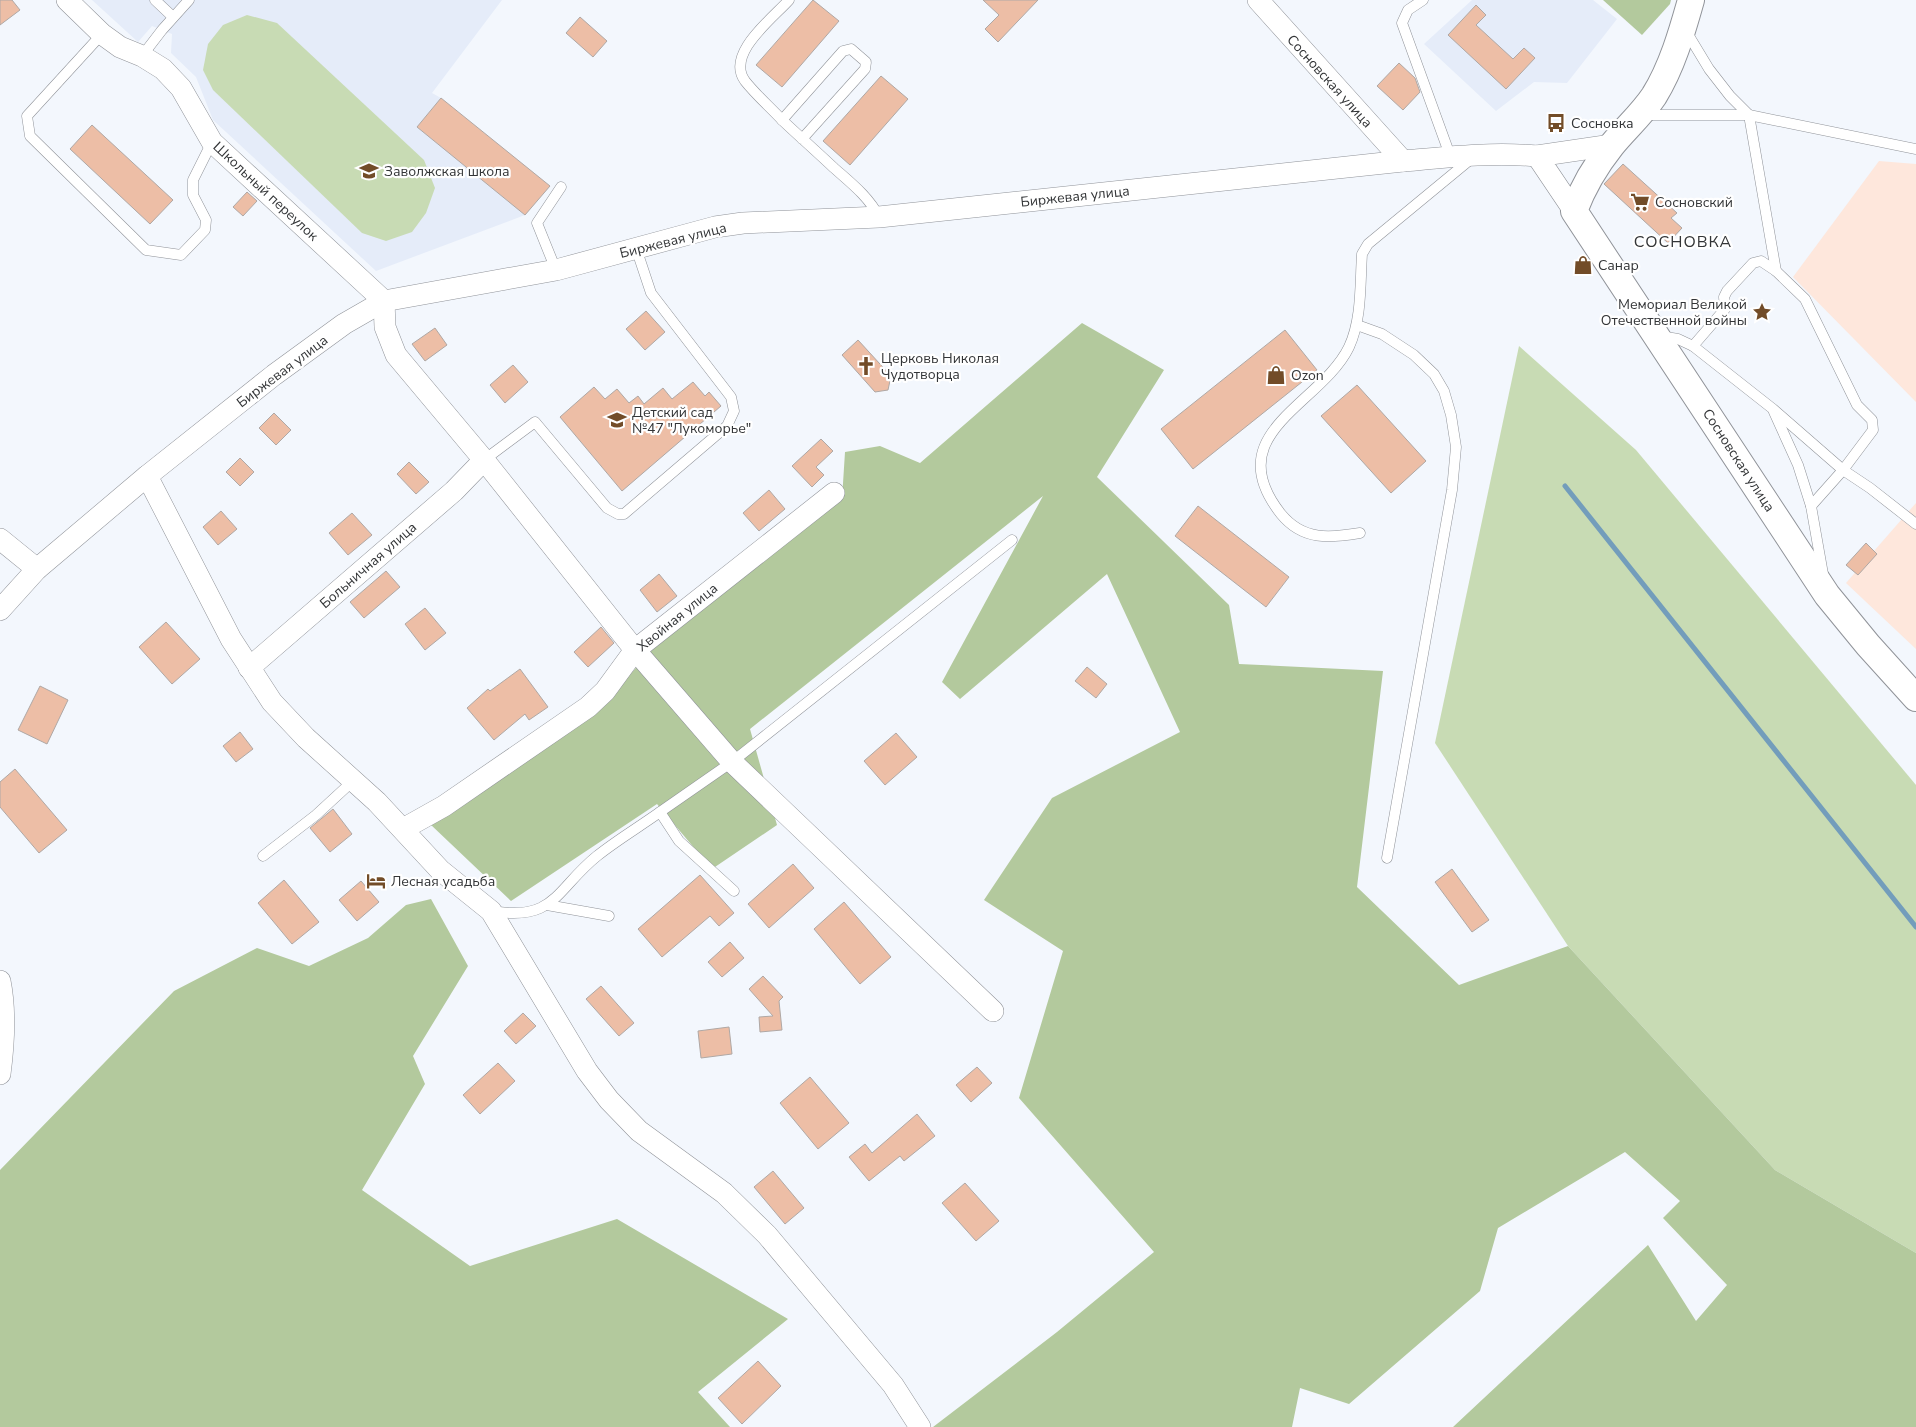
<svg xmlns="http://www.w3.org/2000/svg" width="1916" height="1427" font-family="'Nunito Sans',sans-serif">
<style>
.industrial{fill:#fee7dc}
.built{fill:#e5ecf9}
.green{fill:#c8dbb4}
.forest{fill:#b3c99d}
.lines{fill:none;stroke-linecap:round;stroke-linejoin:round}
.stream{stroke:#739dbb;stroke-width:5}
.building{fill:#edbea6;stroke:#afa8a5}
.service-casing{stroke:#909399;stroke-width:11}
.minor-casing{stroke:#909399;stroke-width:22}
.tertiary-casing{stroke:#909399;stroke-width:28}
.service{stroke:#fff;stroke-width:10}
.minor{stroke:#fff;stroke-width:21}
.tertiary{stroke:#fff;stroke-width:26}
.labels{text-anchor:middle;stroke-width:4.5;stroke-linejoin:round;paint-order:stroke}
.street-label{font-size:14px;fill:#333537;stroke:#fff}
.poi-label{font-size:14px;fill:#333537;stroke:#fff;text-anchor:start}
.quarter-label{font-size:16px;letter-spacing:1px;fill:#333537;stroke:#fff}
</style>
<rect width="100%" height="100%" fill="#f3f7fd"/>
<g class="industrial">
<path d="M 1879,161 L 1916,164 L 1916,402 L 1793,277 Z"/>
<path d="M 1916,503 L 1916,649 L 1846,583 Z"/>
</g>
<g class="built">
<path d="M 92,0 L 502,0 L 432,93 L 441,98 L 417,127 L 525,215 L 376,271 L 213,120 L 196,77 L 171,53 L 172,34 L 152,26 L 138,42 Z"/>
<path d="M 1472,0 L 1593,0 L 1617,19 L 1567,83 L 1534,82 L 1496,111 L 1424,44 Z"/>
</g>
<g class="green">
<path d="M 247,15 L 277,23 L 424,160 L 435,188 L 426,213 L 412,232 L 386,241 L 362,233 L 213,90 L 203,70 L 208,44 L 223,25 Z"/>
<path d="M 1519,346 L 1636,450 L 1916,785 L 1916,1253 L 1775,1170 L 1568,946 L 1435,743 Z"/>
</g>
<g class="forest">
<path d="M 1603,0 L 1671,0 L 1670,4 L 1642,35 Z"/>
<path d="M 1082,323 L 1164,370 L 1097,477 L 1229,605 L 1239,664 L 1383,671 L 1357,887 L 1459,985 L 1568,946 L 1775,1170 L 1916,1253 L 1916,1427 L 1453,1427 L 1648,1245 L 1696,1321 L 1727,1285 L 1663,1218 L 1680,1201 L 1625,1152 L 1498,1228 L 1480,1291 L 1349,1404 L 1300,1388 L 1292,1427 L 933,1427 L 1057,1332 L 1154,1252 L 1019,1098 L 1063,951 L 984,900 L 1052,798 L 1180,732 L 1107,574 L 960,699 L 942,682 L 1043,496 L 750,729 L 777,825 L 712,869 L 657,804 L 511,901 L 430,824 L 597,713 L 665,634 L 842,499 L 845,452 L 880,446 L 920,463 Z"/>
<path d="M 431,899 L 468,966 L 413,1056 L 425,1084 L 362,1190 L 470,1266 L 617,1219 L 788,1319 L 698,1392 L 730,1427 L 0,1427 L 0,1170 L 174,991 L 257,948 L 309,966 L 368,938 L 406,905 Z"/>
</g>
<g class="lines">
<path class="stream" d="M 1565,486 L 1916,927"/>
</g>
<g class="building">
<path d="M 0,0 L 12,0 L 20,10 L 0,25 Z"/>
<path d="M 813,0 L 839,21 L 782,87 L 756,65 Z"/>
<path d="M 983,0 L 1038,0 L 998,42 L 985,29 L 999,15 Z"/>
<path d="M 1476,5 L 1486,15 L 1476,25 L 1513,59 L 1524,48 L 1535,58 L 1506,89 L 1448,35 Z"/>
<path d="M 580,17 L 607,41 L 593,57 L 566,33 Z"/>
<path d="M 1399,63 L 1415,78 L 1420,92 L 1403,110 L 1377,86 Z"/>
<path d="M 881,76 L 908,99 L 850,165 L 823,141 Z"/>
<path d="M 441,98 L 550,186 L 525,215 L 417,127 Z"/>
<path d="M 92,125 L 173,200 L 150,224 L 70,149 Z"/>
<path d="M 1623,164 L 1677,213 L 1671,218 L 1682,228 L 1668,243 L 1604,184 Z"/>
<path d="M 247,192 L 257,201 L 243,216 L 233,207 Z"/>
<path d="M 646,311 L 665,332 L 645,350 L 626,329 Z"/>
<path d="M 435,328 L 447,345 L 425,361 L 412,344 Z"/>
<path d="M 1285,330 L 1317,370 L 1193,469 L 1161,429 Z"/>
<path d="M 858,340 L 891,376 L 888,390 L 875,392 L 842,355 Z"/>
<path d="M 513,365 L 528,382 L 505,403 L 490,385 Z"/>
<path d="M 693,382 L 705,396 L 709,392 L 721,406 L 622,491 L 560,417 L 594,387 L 605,399 L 617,389 L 629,403 L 638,396 L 644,404 L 663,388 L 672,399 Z"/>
<path d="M 1357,385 L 1426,461 L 1391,493 L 1321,416 Z"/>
<path d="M 274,413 L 291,430 L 276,445 L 259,428 Z"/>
<path d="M 821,439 L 833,451 L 816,467 L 824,475 L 812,487 L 792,466 Z"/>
<path d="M 240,458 L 254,472 L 240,486 L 226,472 Z"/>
<path d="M 409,462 L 429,482 L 416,494 L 397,474 Z"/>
<path d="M 769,490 L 785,509 L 759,531 L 743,513 Z"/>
<path d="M 1198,506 L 1289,577 L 1266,607 L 1175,536 Z"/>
<path d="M 221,511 L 237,529 L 218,545 L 203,527 Z"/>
<path d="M 352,513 L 372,535 L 348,555 L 329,533 Z"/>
<path d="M 1866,543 L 1877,554 L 1858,575 L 1846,565 Z"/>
<path d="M 386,571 L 400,587 L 364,618 L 350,602 Z"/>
<path d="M 659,574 L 677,596 L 657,612 L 640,590 Z"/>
<path d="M 425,608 L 446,633 L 425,650 L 405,624 Z"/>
<path d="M 166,622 L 200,659 L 172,684 L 139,647 Z"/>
<path d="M 601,627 L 614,643 L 588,667 L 574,652 Z"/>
<path d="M 1087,667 L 1107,684 L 1096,698 L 1075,681 Z"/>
<path d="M 520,669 L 548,707 L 529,720 L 525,714 L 494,740 L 467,708 L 488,689 L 490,691 Z"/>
<path d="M 40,686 L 68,700 L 47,744 L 18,730 Z"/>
<path d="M 240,732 L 253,749 L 236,762 L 223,746 Z"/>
<path d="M 896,733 L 917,757 L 885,785 L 864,761 Z"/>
<path d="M 15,769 L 67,830 L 39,853 L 0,807 L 0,782 Z"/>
<path d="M 333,809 L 352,834 L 330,852 L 310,828 Z"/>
<path d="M 793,864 L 814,888 L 769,928 L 748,904 Z"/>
<path d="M 1452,869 L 1489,920 L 1472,932 L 1435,882 Z"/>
<path d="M 700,875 L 734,913 L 719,926 L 710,916 L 662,957 L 638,929 Z"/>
<path d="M 284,880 L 319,922 L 292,944 L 258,903 Z"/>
<path d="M 361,881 L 379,902 L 357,921 L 339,900 Z"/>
<path d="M 844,902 L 891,957 L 860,984 L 814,929 Z"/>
<path d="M 730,942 L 744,958 L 722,977 L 708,962 Z"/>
<path d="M 763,976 L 783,997 L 779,1001 L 782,1030 L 760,1032 L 759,1017 L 773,1016 L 749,989 Z"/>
<path d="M 601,986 L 634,1023 L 619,1036 L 586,999 Z"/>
<path d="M 523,1013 L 536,1026 L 516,1044 L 504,1031 Z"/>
<path d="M 729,1027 L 732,1054 L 701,1058 L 698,1031 Z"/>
<path d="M 498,1063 L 515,1081 L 480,1114 L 463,1095 Z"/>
<path d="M 977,1067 L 992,1083 L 971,1102 L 956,1085 Z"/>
<path d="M 810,1077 L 849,1123 L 818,1149 L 780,1103 Z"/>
<path d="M 917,1114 L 935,1136 L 904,1161 L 900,1156 L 869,1181 L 849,1157 L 865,1144 L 872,1153 Z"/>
<path d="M 773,1171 L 804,1208 L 785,1224 L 754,1187 Z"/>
<path d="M 965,1183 L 999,1221 L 976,1241 L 942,1203 Z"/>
<path d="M 758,1361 L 781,1386 L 742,1424 L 718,1398 Z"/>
</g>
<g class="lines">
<g class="service-casing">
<g id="service">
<path d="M 155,0 L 173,17"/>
<path d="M 1423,0 L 1408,10 L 1402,23 L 1447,147 L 1448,157"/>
<path d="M 1686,31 L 1709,69 L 1730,96 L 1749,115 L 1776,271"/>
<path d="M 102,34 L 27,116 L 30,136 L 146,250 L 181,255 L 205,230 L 206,220 L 193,195 L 193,180 L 212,142"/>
<path d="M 142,56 L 162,30 L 189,0"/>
<path d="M 1644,115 L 1749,115 L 1916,149"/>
<path d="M 782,120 C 770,107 756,95 745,81 C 725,54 773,18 789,0"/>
<path d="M 802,139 L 865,69 L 866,62 L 851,49 L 843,51 L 782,120 C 799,136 817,152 834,168 C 851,183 869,197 879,217"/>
<path d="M 556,270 L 537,223 L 561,187"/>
<path d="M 1357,325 L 1382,334 L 1414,355 L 1434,374 L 1444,391 L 1451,415 L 1456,447 L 1452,490 L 1387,858"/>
<path d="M 1660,336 L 1678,339 L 1693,346 L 1773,409 L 1843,470 L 1870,488 L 1916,524"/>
<path d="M 1693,346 L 1725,309 L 1724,297 L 1727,291 L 1753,263 L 1761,261 L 1776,271 L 1805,299 L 1857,405 L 1872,420 L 1873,430 L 1843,470 L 1811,506"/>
<path d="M 1774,412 L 1798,465 L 1811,506 L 1823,574"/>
<path d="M 484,460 L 535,422 L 607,508 L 618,514 L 624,514 L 727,426 L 734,411 L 731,397 L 651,293 L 636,248"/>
<path d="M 1360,533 C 1330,538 1303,541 1281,514 C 1217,433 1321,405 1349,347 C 1362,319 1360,284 1362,254 L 1368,244 L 1471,159"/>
<path d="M 660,812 L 732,762 L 1012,540"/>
<path d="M 263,856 L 316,815 L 354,780"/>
<path d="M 547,905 L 609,916"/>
<path d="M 492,911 C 555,922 556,889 597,856 C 617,840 639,827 660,812 L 679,841 L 734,891"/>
</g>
</g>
<g class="minor-casing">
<g id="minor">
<path d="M 67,0 L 102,34 L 120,47 L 142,56 L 163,69 L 181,88 L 212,142 L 384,301 L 385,327 L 396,355 L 484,460 L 635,650 L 732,762 L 993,1011"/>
<path d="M 1258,0 L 1403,161"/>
<path d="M 1574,211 L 1537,156 L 1612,145"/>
<path d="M 147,476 L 231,639 L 272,702 L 306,738 L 377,802 L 440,870 L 491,911 L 587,1071 L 609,1100 L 639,1131 L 724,1193 L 767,1235 L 893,1385 L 920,1427"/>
<path d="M 0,539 L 37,569"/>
<path d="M 0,610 L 37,569 L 147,476 L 274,375 L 344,324 L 384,301 L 556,270 L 715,227 L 743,223 L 879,217 L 1403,161 C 1448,157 1492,152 1537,156"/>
<path d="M 249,668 L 454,491 L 484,460"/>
<path d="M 403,829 L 444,806 L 588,707 L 605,691 L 635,650 L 834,493"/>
<path d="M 0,981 C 6,1011 4,1044 0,1074"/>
</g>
</g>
<g class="tertiary-casing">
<path id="tertiary" d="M 1691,0 C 1682,32 1672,67 1654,96 C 1642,114 1626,128 1612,145 C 1596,165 1583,187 1574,211 L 1827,595 L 1868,645 L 1916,698"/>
</g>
<use href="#service" class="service"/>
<use href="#minor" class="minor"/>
<use href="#tertiary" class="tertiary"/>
</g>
<defs>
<g id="bus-bare" transform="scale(1.5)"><path d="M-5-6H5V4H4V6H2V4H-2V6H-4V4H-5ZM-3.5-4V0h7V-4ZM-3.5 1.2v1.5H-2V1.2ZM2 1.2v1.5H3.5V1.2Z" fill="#724c28" stroke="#fff" stroke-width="2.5" paint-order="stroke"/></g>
<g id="school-bare" transform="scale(1.5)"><path d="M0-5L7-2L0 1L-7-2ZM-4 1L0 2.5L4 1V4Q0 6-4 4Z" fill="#724c28" stroke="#fff" stroke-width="2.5" paint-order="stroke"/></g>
<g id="supermarket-bare" transform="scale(1.5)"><path d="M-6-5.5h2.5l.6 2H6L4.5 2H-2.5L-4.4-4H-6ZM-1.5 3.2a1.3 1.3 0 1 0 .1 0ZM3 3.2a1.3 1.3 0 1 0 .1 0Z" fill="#724c28" stroke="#fff" stroke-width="2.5" paint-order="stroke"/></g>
<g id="shop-bare" transform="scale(1.5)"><path d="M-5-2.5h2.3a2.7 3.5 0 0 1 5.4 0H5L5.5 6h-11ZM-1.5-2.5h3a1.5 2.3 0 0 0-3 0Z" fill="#724c28" stroke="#fff" stroke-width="2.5" paint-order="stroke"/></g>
<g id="sight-bare" transform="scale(1.5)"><path d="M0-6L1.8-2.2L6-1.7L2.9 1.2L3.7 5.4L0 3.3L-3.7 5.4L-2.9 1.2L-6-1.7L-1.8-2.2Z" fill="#724c28" stroke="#fff" stroke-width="2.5" paint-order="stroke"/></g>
<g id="church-bare" transform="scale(1.5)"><path d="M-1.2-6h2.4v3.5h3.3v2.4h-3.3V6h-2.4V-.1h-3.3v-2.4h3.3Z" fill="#724c28" stroke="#fff" stroke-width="2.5" paint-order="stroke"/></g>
<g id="hotel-bare" transform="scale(1.5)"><path d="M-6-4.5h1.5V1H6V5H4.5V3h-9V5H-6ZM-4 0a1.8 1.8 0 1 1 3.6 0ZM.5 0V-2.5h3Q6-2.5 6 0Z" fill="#724c28" stroke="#fff" stroke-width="2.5" paint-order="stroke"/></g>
</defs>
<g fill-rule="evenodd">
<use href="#bus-bare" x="1556" y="123"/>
<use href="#school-bare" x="369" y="171"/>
<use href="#supermarket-bare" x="1640" y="202"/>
<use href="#shop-bare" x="1583" y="265"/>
<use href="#sight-bare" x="1762" y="312"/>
<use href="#church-bare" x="866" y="366"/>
<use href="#shop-bare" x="1276" y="375"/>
<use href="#school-bare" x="617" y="420"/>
<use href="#hotel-bare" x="376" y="881"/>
</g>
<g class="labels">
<g class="street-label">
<text transform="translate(1330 81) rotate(48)" y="5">Сосновская улица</text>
<text transform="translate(266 191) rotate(43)" y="5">Школьный переулок</text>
<text transform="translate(1075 196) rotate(-6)" y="5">Биржевая улица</text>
<text transform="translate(673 240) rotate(-14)" y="5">Биржевая улица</text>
<text transform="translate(282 371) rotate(-37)" y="5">Биржевая улица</text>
<text transform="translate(1739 460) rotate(57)" y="5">Сосновская улица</text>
<text transform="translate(368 565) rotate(-41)" y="5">Больничная улица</text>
<text transform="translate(677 617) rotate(-39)" y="5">Хвойная улица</text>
</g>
<g class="poi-label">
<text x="1571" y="128">Сосновка</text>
<text x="384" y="176">Заволжская школа</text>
<text x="1655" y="207">Сосновский</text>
<text x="1598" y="270">Санар</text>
<text x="1747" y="309" text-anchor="end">Мемориал Великой<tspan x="1747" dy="16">Отечественной войны</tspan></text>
<text x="881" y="363">Церковь Николая<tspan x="881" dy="16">Чудотворца</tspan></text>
<text x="1291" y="380">Ozon</text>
<text x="632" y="417">Детский сад<tspan x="632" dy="16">№47 "Лукоморье"</tspan></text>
<text x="391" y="886">Лесная усадьба</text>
</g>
<g class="quarter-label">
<text x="1683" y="247">СОСНОВКА</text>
</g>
</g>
</svg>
